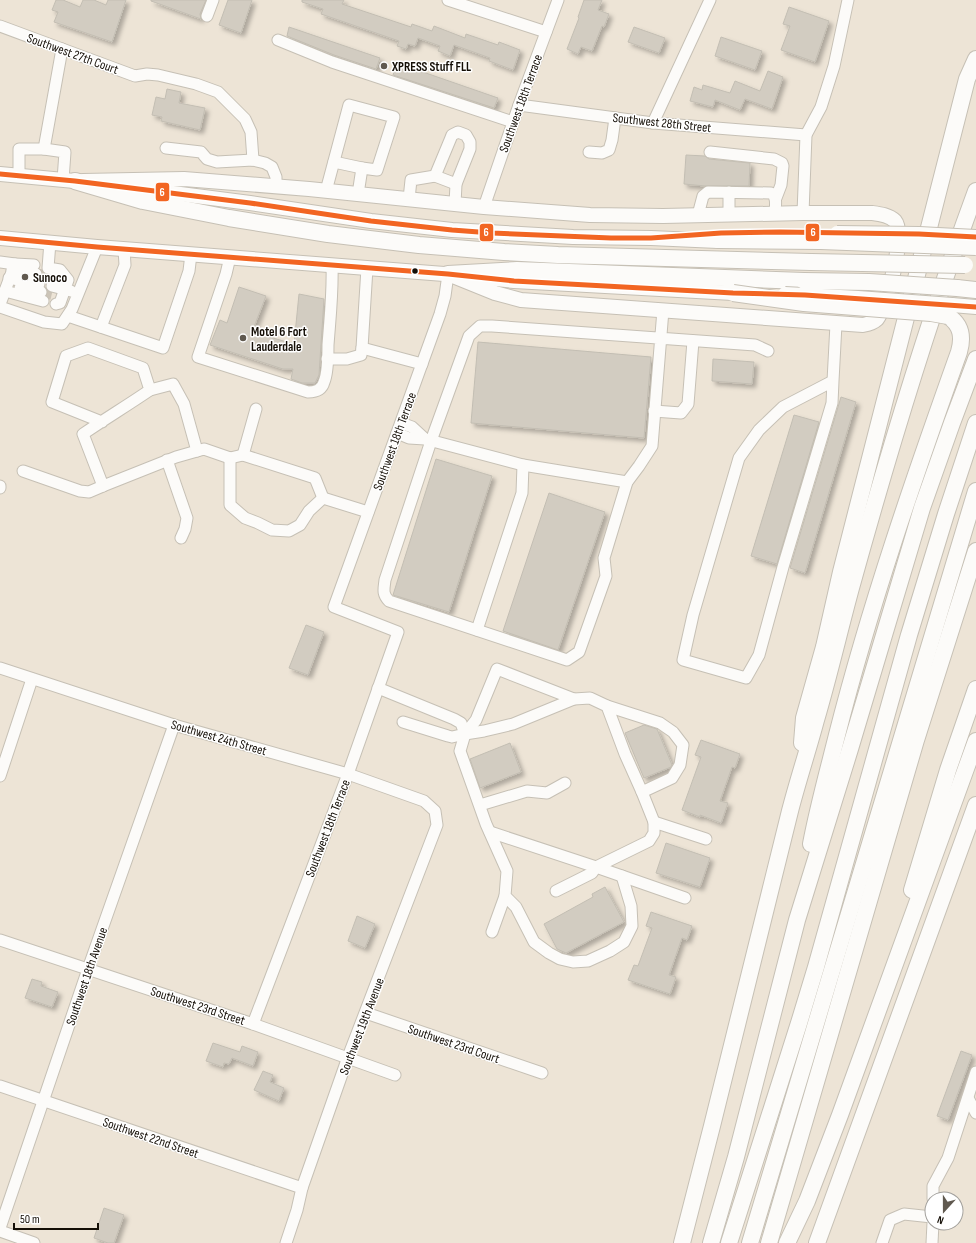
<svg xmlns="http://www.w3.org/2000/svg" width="976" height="1243" font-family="'Sofia Sans Condensed',sans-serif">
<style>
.building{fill:#d2ccc1;stroke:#c3beb3;filter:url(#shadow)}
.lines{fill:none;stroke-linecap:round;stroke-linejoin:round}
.minor-tunnel{stroke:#ccc4b7;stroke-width:11;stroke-dasharray:11 5.5;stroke-linecap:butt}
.minor-casing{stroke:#c6c0b5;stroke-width:13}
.major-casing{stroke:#c6c0b5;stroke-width:16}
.highway-casing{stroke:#c6c0b5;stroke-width:18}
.minor{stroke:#fcfbf9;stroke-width:11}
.major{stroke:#fcfbf9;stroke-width:14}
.highway{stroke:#fcfbf9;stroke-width:16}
.major-bridge-casing{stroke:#c6c0b5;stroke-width:16;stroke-linecap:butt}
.highway-bridge-casing{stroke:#c6c0b5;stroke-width:18;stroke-linecap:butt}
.major-bridge{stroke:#fcfbf9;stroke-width:14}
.highway-bridge{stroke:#fcfbf9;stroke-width:16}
.bus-1-casing{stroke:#fff;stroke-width:8}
.bus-1{stroke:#f26522;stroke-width:5}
.poi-dot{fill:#60594f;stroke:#fff;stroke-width:1.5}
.bus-dot{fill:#140e06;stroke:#fff;stroke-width:1.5}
.labels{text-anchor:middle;stroke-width:3;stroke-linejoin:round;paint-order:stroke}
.street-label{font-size:13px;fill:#140e06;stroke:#fff}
.poi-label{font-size:13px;font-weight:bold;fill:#140e06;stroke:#fff;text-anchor:start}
.line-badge{stroke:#fff;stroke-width:1.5}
.badge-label{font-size:11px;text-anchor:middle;font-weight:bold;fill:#fff}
</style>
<defs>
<filter id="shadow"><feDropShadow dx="3.5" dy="3.5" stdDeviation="2" flood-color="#0004"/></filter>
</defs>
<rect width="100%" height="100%" fill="#ede4d6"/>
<g class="building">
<path d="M 56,0 L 63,0 L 80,7 L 83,0 L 94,0 L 106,5 L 108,0 L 126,0 L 112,42 L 54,22 L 58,12 L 52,10 Z"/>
<path d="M 151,0 L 206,0 L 200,14 L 201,19 L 151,1 Z"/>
<path d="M 228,0 L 252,0 L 241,33 L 219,25 Z"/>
<path d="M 302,0 L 344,0 L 342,4 L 411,27 L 412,24 L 432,31 L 434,26 L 465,38 L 466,34 L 498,45 L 499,42 L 520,50 L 513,70 L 489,61 L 490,58 L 454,45 L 450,56 L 438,51 L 440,46 L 418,38 L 415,46 L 408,44 L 406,49 L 397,46 L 399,41 L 321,14 L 323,9 L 302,2 Z"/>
<path d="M 584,0 L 602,0 L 598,10 L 609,14 L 604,27 L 602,26 L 592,51 L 581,47 L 578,54 L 567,49 L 579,18 L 578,17 Z"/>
<path d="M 789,7 L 829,21 L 815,62 L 781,50 L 790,26 L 783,24 Z"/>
<path d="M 289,27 L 380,58 L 376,69 L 334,55 L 287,36 Z"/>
<path d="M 634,27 L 665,38 L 659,53 L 628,42 Z"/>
<path d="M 721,37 L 762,51 L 755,70 L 715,56 Z"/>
<path d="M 397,63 L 498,98 L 494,108 L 393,75 Z"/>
<path d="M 768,71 L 783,77 L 772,109 L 745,99 L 740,110 L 715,100 L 713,107 L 690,101 L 694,87 L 702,90 L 703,85 L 730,93 L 735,81 L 760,91 Z"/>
<path d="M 167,89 L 181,92 L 179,103 L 205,108 L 200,130 L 161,121 L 162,117 L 152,115 L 156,97 L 165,99 Z"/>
<path d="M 686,155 L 705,156 L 709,159 L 750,163 L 749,186 L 705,186 L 684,184 Z"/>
<path d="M 239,287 L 266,296 L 252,332 L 294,344 L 299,294 L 324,299 L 319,375 L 315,383 L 302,383 L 291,379 L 293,369 L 283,369 L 210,345 L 220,320 L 227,323 Z"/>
<path d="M 478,342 L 651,357 L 644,438 L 471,423 Z"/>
<path d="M 713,359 L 754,362 L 752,384 L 712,381 Z"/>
<path d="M 841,397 L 856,402 L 805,573 L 790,568 Z"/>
<path d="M 794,415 L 819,422 L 777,564 L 751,556 Z"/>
<path d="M 436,459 L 492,476 L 449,612 L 393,595 Z"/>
<path d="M 549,493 L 605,512 L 558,650 L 503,631 Z"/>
<path d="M 306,625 L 324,632 L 308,675 L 289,668 Z"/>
<path d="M 644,725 L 657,729 L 672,765 L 671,767 L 644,778 L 625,733 Z"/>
<path d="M 701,740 L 740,754 L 735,768 L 732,767 L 720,801 L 728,803 L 721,823 L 700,815 L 700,817 L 682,810 L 701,757 L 695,755 Z"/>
<path d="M 510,743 L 521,772 L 480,788 L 470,759 Z"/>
<path d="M 666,843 L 710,858 L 700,887 L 656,873 Z"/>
<path d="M 605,887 L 624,922 L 566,953 L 557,949 L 544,924 L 593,897 L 592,894 Z"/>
<path d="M 651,912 L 692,926 L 687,940 L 682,938 L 669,975 L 676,977 L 670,994 L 628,980 L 634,965 L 638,966 L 652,928 L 646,926 Z"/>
<path d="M 357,916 L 375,924 L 365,948 L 348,941 Z"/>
<path d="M 32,979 L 42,982 L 41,986 L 58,992 L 52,1007 L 25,998 Z"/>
<path d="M 213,1043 L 240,1052 L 242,1046 L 258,1052 L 253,1066 L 232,1058 L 229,1064 L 224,1063 L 223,1067 L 206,1061 Z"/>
<path d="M 961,1051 L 972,1055 L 948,1120 L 937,1116 Z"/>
<path d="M 263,1071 L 273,1075 L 270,1082 L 284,1088 L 279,1101 L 254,1090 Z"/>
<path d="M 104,1208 L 124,1215 L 114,1243 L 108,1243 L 94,1238 Z"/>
</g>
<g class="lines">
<g class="minor-tunnel">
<path d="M 36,274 L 50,276"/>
<path d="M 41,292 L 54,295"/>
</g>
<g class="minor-casing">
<g id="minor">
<path d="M 448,0 L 546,32"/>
<path d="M 207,16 L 213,0"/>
<path d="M 0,26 L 135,76 L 147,74 L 158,75 L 196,84 L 218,92 L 245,119 L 251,132 L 253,160"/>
<path d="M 278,40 L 332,62 L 513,122"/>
<path d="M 519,105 L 653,123 L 806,135"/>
<path d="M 653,123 L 710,0"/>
<path d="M 166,148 L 201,152 L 207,159 L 217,162 L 253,160 L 265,163 L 272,167 L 276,177 L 276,186"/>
<path d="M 44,149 L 62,49"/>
<path d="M 589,152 L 602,153 L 609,150 L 612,140 L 615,118"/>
<path d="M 710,152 L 774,159 L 782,163 L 783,166 L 781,185 L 776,198"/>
<path d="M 334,162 L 362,168"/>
<path d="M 19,176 L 19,149 L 44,149 L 65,152 L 63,180"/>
<path d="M 435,176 L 456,184"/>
<path d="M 326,191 L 349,105 L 394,117 L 377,170 L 362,168 L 358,194"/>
<path d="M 409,199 L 411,180 L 435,176 L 450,140 L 452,135 L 458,132 L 466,135 L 470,142 L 470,149 L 456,184 L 455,204"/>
<path d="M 484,207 L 519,105 L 558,0"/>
<path d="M 803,213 L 806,135 L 821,107 L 834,66 L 848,0"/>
<path d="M 729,214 L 729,192"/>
<path d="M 698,215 L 703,196 L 708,192 L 771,193 C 778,197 775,206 775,213"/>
<path d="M 50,242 L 48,268 L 60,270 L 68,280 L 60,303 L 56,304"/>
<path d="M 230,257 L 226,274 L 198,357 L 308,392 C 315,392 322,390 324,382 C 328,373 328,355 328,345 C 330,318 333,292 332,265"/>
<path d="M 0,262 L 15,264 L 0,304"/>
<path d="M 15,264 L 34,265"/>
<path d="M 12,270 L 36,274"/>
<path d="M 9,278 L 39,284"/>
<path d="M 52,286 L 71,291"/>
<path d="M 20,288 L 41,292"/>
<path d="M 5,291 L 43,301"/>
<path d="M 0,307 L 44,322 L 62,324 L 72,309 L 97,247"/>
<path d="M 663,310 L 652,446 L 639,466 L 627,482 L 604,558 L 606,576 L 579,652 L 567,660 L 389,601 C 382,594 384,589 385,580 L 431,441 L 469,336 L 480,326 L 492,326 L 755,345 L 768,351"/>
<path d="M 68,316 L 163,348 L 189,271 L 191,254"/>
<path d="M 101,327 L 125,265 L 124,249"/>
<path d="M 362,348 L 422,364"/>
<path d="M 327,359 L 347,359 L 361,355 L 362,348 L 367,268"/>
<path d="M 833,381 L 832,403 L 783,567 L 759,655 L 746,678 L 683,660 L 693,615 L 739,458 L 759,430 L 783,407 L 833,381 L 836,324"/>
<path d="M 150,390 L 173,384 L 184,404 L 197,451"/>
<path d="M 654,411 L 681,413 L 688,404 L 693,341"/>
<path d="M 102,422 L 52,402 L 66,356 L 88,348 L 143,368 L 150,390 C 128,405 105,419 83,434 L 103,486 L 176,457 L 204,449 L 230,458 L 243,455 L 315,478 L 323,498"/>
<path d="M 401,423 L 412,427 L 425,439"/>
<path d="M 397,433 L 409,438 L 425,439 L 523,465 L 627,482"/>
<path d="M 243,455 L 256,409"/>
<path d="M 230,458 L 230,505 L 245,518 L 258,523 L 272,530 L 289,531 L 300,525 L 309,511 L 323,498 L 368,512"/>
<path d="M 167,460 L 187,518 L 185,529 L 181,538"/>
<path d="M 23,471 L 80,491 L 89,492 L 103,486"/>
<path d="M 0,486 L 0,488"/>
<path d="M 477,630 L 522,493 L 523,465"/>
<path d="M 0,668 L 174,725 L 348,774 L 424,801 L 435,811 L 437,825 L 348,1057 L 302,1188 L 297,1210 L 286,1243"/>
<path d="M 378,688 L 454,719 L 461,723 L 465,734 L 484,731 L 513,724 L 574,699 L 590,698 L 607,706 L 625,754 L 642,792 L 654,822"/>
<path d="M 574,699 L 497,669 L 476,720 L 465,734 L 460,751 L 486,824 L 507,871 L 505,896 L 516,907 L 534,942 L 549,953 L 560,959 L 573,962 L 588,961 L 610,951 L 624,942 L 632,926 L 631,906 L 622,876"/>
<path d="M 607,706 L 660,723 L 673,732 L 683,745 L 680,765 L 672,778 L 642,792"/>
<path d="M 403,722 L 448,736 L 452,737 L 465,734"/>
<path d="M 0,776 L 32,679"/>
<path d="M 480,805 L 527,791 L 547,793 L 565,783"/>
<path d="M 490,832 L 596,867 L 685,898"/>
<path d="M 556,891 L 592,873 L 596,867 L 649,841 L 654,833 L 654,822 L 706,839"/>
<path d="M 492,932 L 505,896"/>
<path d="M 0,940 L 253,1024 L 395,1075"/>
<path d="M 366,1013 L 542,1073"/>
<path d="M 253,1024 L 348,774 L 398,632 L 334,607 L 440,314 L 445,296 L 448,274"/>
<path d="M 0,1086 L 302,1188"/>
<path d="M 968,1098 L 976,1113"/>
<path d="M 933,1199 L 933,1186 L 948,1158 L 976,1072"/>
<path d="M 0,1228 L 88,969 L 174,725"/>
<path d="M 0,1231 L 34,1243"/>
<path d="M 882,1243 L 890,1220 L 904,1214 L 932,1217"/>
<path d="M 932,1243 L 933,1223"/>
</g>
</g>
<g class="major-casing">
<g id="major">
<path d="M 0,174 L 85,182"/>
<path d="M 83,181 L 184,179 L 309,189 L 484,207 L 590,215 L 663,216 L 803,213 L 872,213 C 880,214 889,215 895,221 C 906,234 887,306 877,319 C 873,323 868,324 863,325 L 521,300 L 495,293 L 448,274"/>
<path d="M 126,187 L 250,203 L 371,221 L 452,230 L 573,237 L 651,238 L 718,241"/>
<path d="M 0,238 L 97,247 L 457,275"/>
<path d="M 478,277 L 514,281 L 733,293"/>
<path d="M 952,305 L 976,307"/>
</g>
</g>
<g class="highway-casing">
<g id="highway">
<path d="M 75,181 L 143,201 L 229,218 L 328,234 L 419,245 L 504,252 L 558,255 L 811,262"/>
<path d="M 448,274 L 517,270 L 804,281"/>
<path d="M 957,288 L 976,290"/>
<path d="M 802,743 L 804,718 L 824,647 L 841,572 L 967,79 L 976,59"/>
<path d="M 811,844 C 818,807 828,771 837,735 C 870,605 914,478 959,352 C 963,338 962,325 948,316"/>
<path d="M 912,890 L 948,770 L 976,689"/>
<path d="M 682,1243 L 712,1126 L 790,811 C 798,780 808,750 816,720 C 829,676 839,632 851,588 C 888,454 928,321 976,191"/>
<path d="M 711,1243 L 736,1157 L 797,920 L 850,749 L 922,508 L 952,423 L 976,359"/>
<path d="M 729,1243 L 799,1023 L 816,967 L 909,635 L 946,514 L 976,423"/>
<path d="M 750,1243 L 976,491"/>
<path d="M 769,1243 L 916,740 L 976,551"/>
<path d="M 787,1243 L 807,1201 L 840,1115 L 976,741"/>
<path d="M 817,1243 L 976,805"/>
</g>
</g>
<use href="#minor" class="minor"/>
<use href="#major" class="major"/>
<use href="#highway" class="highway"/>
<g class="major-bridge-casing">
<g id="major-bridge">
<path d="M 837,233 L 919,234 L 976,237"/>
<path d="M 718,241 L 821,242 L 976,248"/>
<path d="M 785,294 L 858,298 L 952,305"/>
</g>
</g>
<g class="highway-bridge-casing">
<g id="highway-bridge">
<path d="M 811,262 L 965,265"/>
<path d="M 804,281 L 869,282 L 957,288"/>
<path d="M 733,293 L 804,303 L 931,313 L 948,316"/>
</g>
</g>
<use href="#major-bridge" class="major-bridge"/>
<use href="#highway-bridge" class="highway-bridge"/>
<g class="bus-1-casing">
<g id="bus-1">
<path d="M 0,174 L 75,181 L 250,203 L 371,221 L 452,230 L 492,233 L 611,238 L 651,238 L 721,233 L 780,232 L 919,234 L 976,237"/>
<path d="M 0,238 L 97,247 L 448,274 L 514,281 L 733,293 L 805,295 L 976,307"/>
</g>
</g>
<use href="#bus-1" class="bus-1"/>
</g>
<g class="poi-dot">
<circle cx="384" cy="66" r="4"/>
<circle cx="25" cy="277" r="4"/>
<circle cx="243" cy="338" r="4"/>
</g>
<circle class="bus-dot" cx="415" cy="271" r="3.5"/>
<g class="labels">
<g class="street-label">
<text transform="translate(73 53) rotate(20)" y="5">Southwest 27th Court</text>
<text transform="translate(520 103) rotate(-70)" y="5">Southwest 18th Terrace</text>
<text transform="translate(662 122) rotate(6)" y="5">Southwest 28th Street</text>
<text transform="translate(394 441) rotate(-70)" y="5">Southwest 18th Terrace</text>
<text transform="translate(219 737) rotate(16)" y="5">Southwest 24th Street</text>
<text transform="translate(327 828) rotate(-69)" y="5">Southwest 18th Terrace</text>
<text transform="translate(86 976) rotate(-71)" y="5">Southwest 18th Avenue</text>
<text transform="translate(198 1005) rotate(18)" y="5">Southwest 23rd Street</text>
<text transform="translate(361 1026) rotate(-69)" y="5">Southwest 19th Avenue</text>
<text transform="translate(454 1043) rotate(19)" y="5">Southwest 23rd Court</text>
<text transform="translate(151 1137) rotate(19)" y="5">Southwest 22nd Street</text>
</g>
<g class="poi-label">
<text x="392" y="71">XPRESS Stuff FLL</text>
<text x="33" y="282">Sunoco</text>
<text x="251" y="336">Motel 6 Fort<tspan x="251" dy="15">Lauderdale</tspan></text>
</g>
</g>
<g class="line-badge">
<rect x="155" y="182" width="15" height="20" rx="4" fill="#f26522"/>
<rect x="805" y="223" width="15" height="19" rx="4" fill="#f26522"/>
<rect x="479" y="223" width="15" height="19" rx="4" fill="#f26522"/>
</g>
<g class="badge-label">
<text x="162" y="196">6</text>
<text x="813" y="236">6</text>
<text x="486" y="236">6</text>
</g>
<g transform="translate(944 1211) rotate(201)"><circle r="19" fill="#ffffff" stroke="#a19f9b"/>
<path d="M0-3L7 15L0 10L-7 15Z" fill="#60594f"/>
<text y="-6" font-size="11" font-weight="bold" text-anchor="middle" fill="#140e06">N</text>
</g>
<path d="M14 1223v6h84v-6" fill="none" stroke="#140e06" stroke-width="2"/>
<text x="20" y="1223" font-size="12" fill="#140e06" stroke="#ffffff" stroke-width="3" paint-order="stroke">50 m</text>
</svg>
